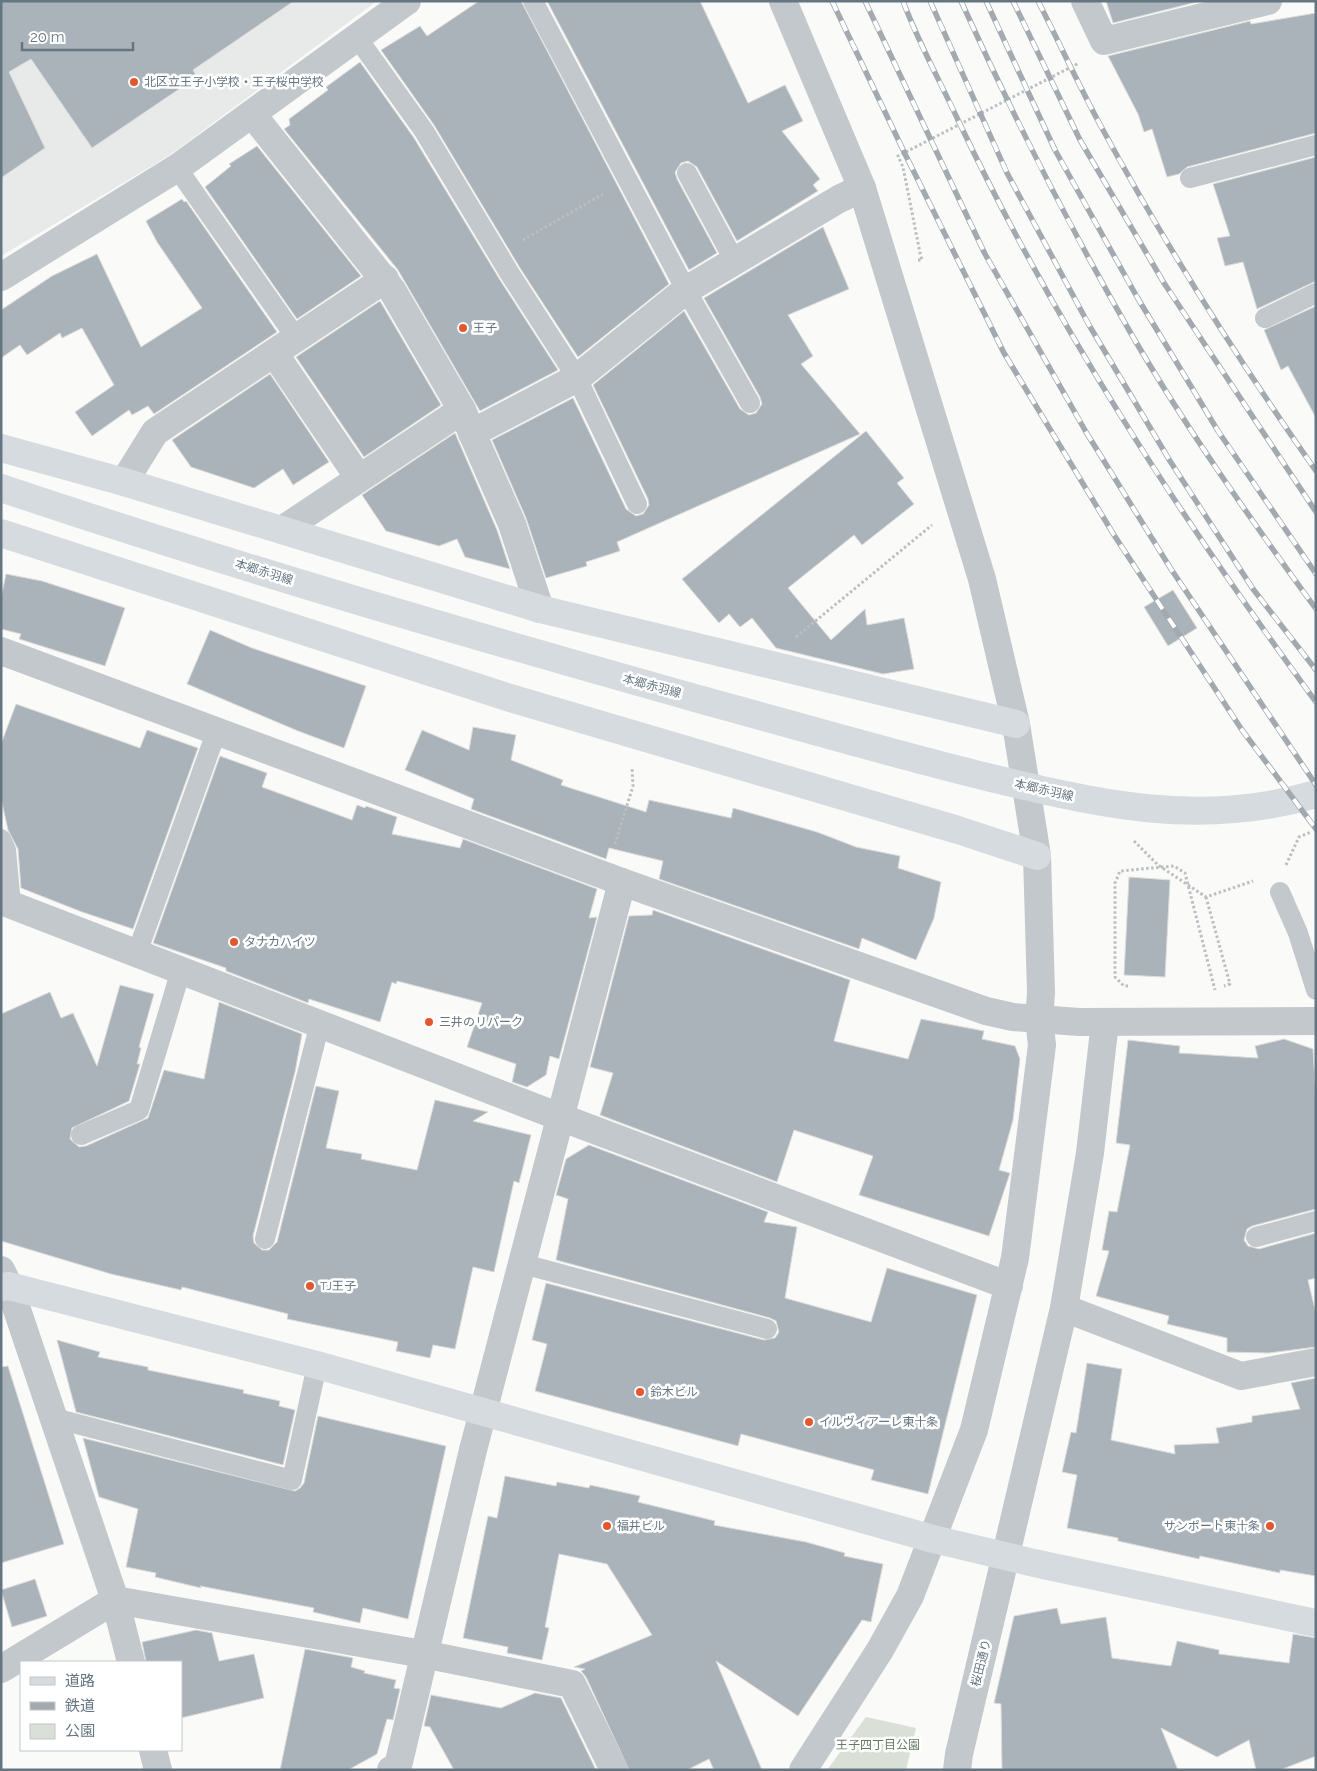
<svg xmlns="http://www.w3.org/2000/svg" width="1317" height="1771" font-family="Raleway,'Noto Sans JP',sans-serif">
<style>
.built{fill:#e8e9e9}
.green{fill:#dadfd7}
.building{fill:#aab3b9;stroke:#dcdcda}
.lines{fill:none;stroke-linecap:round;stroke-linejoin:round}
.path{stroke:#bbbfc2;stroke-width:3;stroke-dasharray:2.5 2.5;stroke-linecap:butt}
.lane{stroke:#c3c8cc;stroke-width:20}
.street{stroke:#c3c8cc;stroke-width:28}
.secondary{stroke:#d6dbdf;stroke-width:28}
.rail-casing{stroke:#a2aab0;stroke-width:5.5}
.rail{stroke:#fff;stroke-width:4;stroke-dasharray:11;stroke-linecap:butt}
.poi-dot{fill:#e4572e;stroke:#fff;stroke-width:2}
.labels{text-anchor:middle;stroke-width:5;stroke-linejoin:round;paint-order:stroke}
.poi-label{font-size:12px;fill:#657683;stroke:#fff;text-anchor:start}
.street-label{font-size:12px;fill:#657683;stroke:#fff}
.park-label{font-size:12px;fill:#687a64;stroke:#fff}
</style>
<rect width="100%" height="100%" fill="#fafaf8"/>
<path class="built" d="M 1,1 L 377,1 L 170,155 L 1,256 Z"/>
<path class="green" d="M 866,1717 L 916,1728 L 906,1770 L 827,1770 Z"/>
<g class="building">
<path d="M 1,1 L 294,1 L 193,70 L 197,77 L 92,148 L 31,59 L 9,72 L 45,148 L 1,178 Z"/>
<path d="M 479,1 L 521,1 L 669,284 L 578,357 L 520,268 L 434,125 L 381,50 L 420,26 L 427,36 Z"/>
<path d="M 547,1 L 700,1 L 748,103 L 785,85 L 803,121 L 782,131 L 820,179 L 813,185 L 818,191 L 737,241 L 697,167 L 688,161 L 681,163 L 675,172 L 677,179 L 717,253 L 689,270 Z"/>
<path d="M 1106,1 L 1201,1 L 1113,23 Z"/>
<path d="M 1316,13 L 1316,133 L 1187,167 L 1179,174 L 1167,177 L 1152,129 L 1144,132 L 1138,114 L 1108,56 L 1250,21 L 1251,24 Z"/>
<path d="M 360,62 L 414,138 L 500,280 L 558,370 L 480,411 L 398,270 L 284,129 L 290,125 L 289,119 L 328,90 L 326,87 Z"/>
<path d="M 257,146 L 361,276 L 297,319 L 205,187 L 231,166 L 229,164 Z"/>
<path d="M 1316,157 L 1316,281 L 1257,309 L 1243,262 L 1225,266 L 1217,238 L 1230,236 L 1213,184 Z"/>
<path d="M 182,199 L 184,202 L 186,201 L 277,332 L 154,414 L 148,406 L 132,415 L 129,410 L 92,436 L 75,412 L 114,385 L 82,328 L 62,338 L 60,333 L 27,355 L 20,345 L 1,358 L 1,310 L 52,276 L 97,254 L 141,347 L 202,308 L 157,242 L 146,221 Z"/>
<path d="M 823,227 L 849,289 L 788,315 L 813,356 L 801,364 L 860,434 L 617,542 L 620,551 L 586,562 L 587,566 L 546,578 L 526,518 L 492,440 L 573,398 L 626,509 L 636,516 L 643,514 L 649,505 L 648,499 L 593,385 L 684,311 L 740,409 L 749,415 L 756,413 L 762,404 L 760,397 L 704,298 Z"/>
<path d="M 380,301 L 441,405 L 364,457 L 296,357 Z"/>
<path d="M 1316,306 L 1316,418 L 1288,366 L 1281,370 L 1264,330 Z"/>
<path d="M 270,374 L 329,462 L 293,485 L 283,469 L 254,488 L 191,467 L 172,440 Z"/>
<path d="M 866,431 L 904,478 L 897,483 L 914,504 L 862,545 L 854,535 L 788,588 L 831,640 L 865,609 L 867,625 L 904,618 L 914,669 L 883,674 L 776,648 L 752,618 L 740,627 L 729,614 L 719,623 L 682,579 Z"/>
<path d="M 455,433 L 497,530 L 510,569 L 465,557 L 457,539 L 439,546 L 386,531 L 362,495 Z"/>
<path d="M 6,574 L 42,581 L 125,608 L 105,666 L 19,639 L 21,634 L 1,629 L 1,598 Z"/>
<path d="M 1173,590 L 1197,628 L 1168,646 L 1144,607 Z"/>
<path d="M 210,630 L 252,648 L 366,686 L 344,748 L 298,731 L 187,684 Z"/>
<path d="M 16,704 L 140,748 L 147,730 L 198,748 L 133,929 L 82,912 L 21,888 L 18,849 L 8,830 L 1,798 L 1,744 Z"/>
<path d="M 473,727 L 516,735 L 511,760 L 563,780 L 561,785 L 646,812 L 649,800 L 731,818 L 733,808 L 817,832 L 856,847 L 900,856 L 898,868 L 941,882 L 934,918 L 916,960 L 862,938 L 859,949 L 659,879 L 663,861 L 609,848 L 606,859 L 471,809 L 474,799 L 405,770 L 422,730 L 469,750 Z"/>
<path d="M 220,756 L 267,773 L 262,787 L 352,820 L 357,805 L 365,808 L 366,806 L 397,817 L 392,834 L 460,848 L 463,839 L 597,889 L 589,918 L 597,917 L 559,1059 L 550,1056 L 546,1075 L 527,1087 L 512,1082 L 516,1064 L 467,1047 L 482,1003 L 397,981 L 396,984 L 392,982 L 380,1022 L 309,999 L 308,1003 L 226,971 L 226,968 L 153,943 Z"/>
<path d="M 1129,877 L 1170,880 L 1165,977 L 1124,975 Z"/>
<path d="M 653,910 L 850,980 L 834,1041 L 908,1059 L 921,1019 L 984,1031 L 982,1039 L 1015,1046 L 1020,1059 L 1013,1120 L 999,1170 L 1010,1173 L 989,1236 L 859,1195 L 873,1156 L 794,1130 L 777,1182 L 600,1115 L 613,1073 L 590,1067 L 629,916 L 652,915 Z"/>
<path d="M 120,985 L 154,994 L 139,1047 L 141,1048 L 137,1064 L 140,1064 L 129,1101 L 72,1128 L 70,1139 L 79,1147 L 86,1146 L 148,1118 L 164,1070 L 204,1079 L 219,1002 L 302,1034 L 295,1072 L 253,1236 L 254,1243 L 262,1250 L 269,1250 L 277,1242 L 316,1086 L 339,1091 L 326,1148 L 362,1154 L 361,1159 L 417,1170 L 435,1100 L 488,1112 L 473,1121 L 531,1135 L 519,1183 L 514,1181 L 494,1272 L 473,1267 L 455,1349 L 433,1345 L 430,1358 L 396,1351 L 398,1342 L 287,1319 L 288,1314 L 182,1287 L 181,1290 L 111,1274 L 1,1241 L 1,1014 L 50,992 L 61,1018 L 73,1013 L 97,1066 Z"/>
<path d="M 1284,1039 L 1313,1049 L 1316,1101 L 1316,1209 L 1252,1226 L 1247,1229 L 1244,1240 L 1248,1246 L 1259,1249 L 1316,1233 L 1316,1278 L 1308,1280 L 1316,1314 L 1316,1347 L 1269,1353 L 1227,1352 L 1227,1338 L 1167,1324 L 1169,1316 L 1096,1296 L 1109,1251 L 1102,1250 L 1109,1211 L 1117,1212 L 1130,1145 L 1116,1143 L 1128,1040 L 1180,1046 L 1179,1053 L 1258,1058 L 1255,1046 Z"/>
<path d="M 589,1145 L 768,1212 L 764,1222 L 797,1227 L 785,1298 L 871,1322 L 887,1268 L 977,1295 L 928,1494 L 871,1480 L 874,1470 L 741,1434 L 738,1446 L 535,1391 L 547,1344 L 532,1340 L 546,1283 L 764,1340 L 775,1338 L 779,1332 L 776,1321 L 770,1318 L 556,1260 L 568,1199 L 556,1195 L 566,1159 Z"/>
<path d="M 57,1340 L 100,1352 L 98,1357 L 148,1367 L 148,1370 L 244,1390 L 243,1393 L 280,1401 L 279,1406 L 295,1410 L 283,1465 L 76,1412 Z"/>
<path d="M 1087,1363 L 1122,1369 L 1111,1440 L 1175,1454 L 1174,1445 L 1219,1443 L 1216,1428 L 1252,1422 L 1252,1416 L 1300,1409 L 1291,1383 L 1316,1378 L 1316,1576 L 1280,1570 L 1280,1573 L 1200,1556 L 1199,1559 L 1118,1541 L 1118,1538 L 1067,1528 L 1077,1475 L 1062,1472 L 1071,1432 L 1076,1433 Z"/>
<path d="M 8,1366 L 64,1544 L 1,1563 L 1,1367 Z"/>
<path d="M 318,1416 L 446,1446 L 408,1619 L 363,1608 L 360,1623 L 313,1612 L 314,1608 L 200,1586 L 201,1588 L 155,1577 L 156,1573 L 126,1567 L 138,1509 L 99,1497 L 83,1438 L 295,1491 L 300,1488 L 304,1483 Z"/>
<path d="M 505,1476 L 556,1486 L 557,1482 L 589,1488 L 590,1485 L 640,1496 L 638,1502 L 715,1521 L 714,1525 L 806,1542 L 845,1553 L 844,1556 L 883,1564 L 871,1622 L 862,1620 L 798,1716 L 716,1661 L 762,1770 L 714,1770 L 709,1759 L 687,1770 L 629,1770 L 586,1677 L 581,1671 L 585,1669 L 574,1667 L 652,1635 L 607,1564 L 559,1554 L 545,1627 L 549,1628 L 542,1660 L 507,1653 L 508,1647 L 463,1638 L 488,1516 L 497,1518 Z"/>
<path d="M 35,1579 L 47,1616 L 12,1627 L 1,1590 Z"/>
<path d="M 1057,1608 L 1061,1624 L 1106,1617 L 1112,1658 L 1171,1666 L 1177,1641 L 1219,1650 L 1219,1654 L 1289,1663 L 1293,1634 L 1316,1638 L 1316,1756 L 1280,1770 L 1256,1770 L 1249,1740 L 1217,1757 L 1161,1728 L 1178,1770 L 1002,1770 L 1001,1704 L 994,1703 L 1014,1616 Z"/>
<path d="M 196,1630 L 212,1633 L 219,1661 L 254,1654 L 264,1698 L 181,1718 L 181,1662 L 146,1662 L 142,1642 Z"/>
<path d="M 305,1649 L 353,1658 L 351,1667 L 365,1671 L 364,1673 L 396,1680 L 394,1688 L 400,1689 L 393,1720 L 387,1719 L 377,1754 L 348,1770 L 280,1770 Z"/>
<path d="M 535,1693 L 561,1698 L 596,1770 L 454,1770 L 430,1727 L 424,1726 L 431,1695 L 501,1708 Z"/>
</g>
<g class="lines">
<g class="path">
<path d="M 523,240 L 603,194"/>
<path d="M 918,260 L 922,260 L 920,253 L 903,167 L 898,156 L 1079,63"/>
<path d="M 796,637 L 932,525"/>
<path d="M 1134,841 L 1158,865 L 1206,897 L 1253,881"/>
<path d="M 615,844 L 633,786 L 632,768"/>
<path d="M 1286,865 L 1299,837 L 1311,832"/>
<path d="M 1206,897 L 1230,984 L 1224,986"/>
<path d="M 1128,986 L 1124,986 L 1115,977 L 1115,883 L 1120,871 L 1174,866 L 1185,873 L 1215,990"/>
</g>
<g class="lane">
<path d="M 533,1 L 686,290 L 750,403"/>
<path d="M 356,36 L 424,131 L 510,274 L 577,378 L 637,504"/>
<path d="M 177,168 L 297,339"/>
<path d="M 687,173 L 734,260"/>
<path d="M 1190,178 L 1316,145"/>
<path d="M 1265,318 L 1316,293"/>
<path d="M 1,839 L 6,850 L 11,905"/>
<path d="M 1280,892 L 1298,933 L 1316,990"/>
<path d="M 137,953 L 217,730"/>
<path d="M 81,1135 L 139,1110 L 181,970"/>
<path d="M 1256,1237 L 1316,1221"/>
<path d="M 265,1239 L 320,1023"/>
<path d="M 523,1264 L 767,1329"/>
<path d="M 54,1418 L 292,1480 L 317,1365"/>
</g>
<g class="street">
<path d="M 783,1 L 862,188 L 982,579 L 1016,724 L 1037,856 L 1041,993 L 1039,1019 L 1042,1045 L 1015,1258 L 974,1430 L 910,1596 L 880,1650 L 803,1770"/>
<path d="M 1085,1 L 1104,41 L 1268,1"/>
<path d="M 252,114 L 392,290 L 462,410 L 512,524 L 540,609"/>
<path d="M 1,277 L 177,168 L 407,1"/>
<path d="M 274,353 L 359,478"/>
<path d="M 472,433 L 577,378 L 686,290 L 839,199 L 862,188"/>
<path d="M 124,482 L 155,432 L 385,279"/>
<path d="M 282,530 L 462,410"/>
<path d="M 1,651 L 622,882 L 986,1011 L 1013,1017 L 1079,1022 L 1316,1021"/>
<path d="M 1,901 L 560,1117 L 1009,1286"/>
<path d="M 1,1270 L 9,1286 L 115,1600 L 131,1662"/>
<path d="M 1064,1308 L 1241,1376 L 1316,1362"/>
<path d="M 1,1669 L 115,1600 L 423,1654 L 572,1684 L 614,1770"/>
<path d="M 153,1750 L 158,1770"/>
<path d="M 391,1770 L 398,1766 L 473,1450 L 622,882"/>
<path d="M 957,1770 L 959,1754 L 1064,1308 L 1090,1153 L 1105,1022"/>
</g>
<g class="secondary">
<path d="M 1,448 L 124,482 L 540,609 L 1016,724"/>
<path d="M 1,488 C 233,566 467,634 702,700 C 794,725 886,752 979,775 C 1094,803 1199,829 1316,794"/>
<path d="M 1,533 L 510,698 L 958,830 L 1037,856"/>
<path d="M 1,1287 L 9,1286 L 317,1365 L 933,1539 L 1034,1563 L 1316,1623"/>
</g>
<g class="rail-casing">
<g id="rail">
<path d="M 832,1 L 906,156 L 1004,353 L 1114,535 L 1242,730 L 1316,829"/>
<path d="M 865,1 L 985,254 L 1086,432 L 1171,569 L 1316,785"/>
<path d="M 903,1 C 918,42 940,81 958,120 C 1056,327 1181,518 1316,702"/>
<path d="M 930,1 L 1007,173 L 1089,325 L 1170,461 L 1253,589 L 1316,670"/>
<path d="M 961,1 C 1013,116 1070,228 1133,337 C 1188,431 1252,521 1316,609"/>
<path d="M 986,1 L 1055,150 L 1137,297 L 1218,431 L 1316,574"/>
<path d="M 1013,1 L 1080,140 L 1164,283 L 1316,512"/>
<path d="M 1038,1 C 1060,44 1080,88 1103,130 C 1167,248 1239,361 1316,471"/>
</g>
</g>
<use href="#rail" class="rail"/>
</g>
<g class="poi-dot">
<circle cx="134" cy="82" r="5"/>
<circle cx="463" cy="328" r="5"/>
<circle cx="234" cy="942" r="5"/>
<circle cx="429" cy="1022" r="5"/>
<circle cx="310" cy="1286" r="5"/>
<circle cx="640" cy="1392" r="5"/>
<circle cx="809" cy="1422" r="5"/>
<circle cx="607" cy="1526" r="5"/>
<circle cx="1270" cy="1526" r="5"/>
</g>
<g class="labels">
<g class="poi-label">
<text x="144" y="86">北区立王子小学校・王子桜中学校</text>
<text x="473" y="332">王子</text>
<text x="244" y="946">タナカハイツ</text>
<text x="439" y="1026">三井のリパーク</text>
<text x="320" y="1290">TJ王子</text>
<text x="650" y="1396">鈴木ビル</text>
<text x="819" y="1426">イルヴィアーレ東十条</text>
<text x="617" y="1530">福井ビル</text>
<text x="1260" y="1530" text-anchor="end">サンポート東十条</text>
</g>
<g class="street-label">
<text transform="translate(264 572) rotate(17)" y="4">本郷赤羽線</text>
<text transform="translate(652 686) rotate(15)" y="4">本郷赤羽線</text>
<text transform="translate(1044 790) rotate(13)" y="4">本郷赤羽線</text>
<text transform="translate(981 1663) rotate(-76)" y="4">桜田通り</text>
</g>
<g class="park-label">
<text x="878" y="1749">王子四丁目公園</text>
</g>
</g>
<rect width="1317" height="1771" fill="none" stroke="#657683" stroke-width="5"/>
<rect x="20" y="1661" width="162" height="90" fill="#ffffff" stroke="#c1c8cd"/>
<rect x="30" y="1677" width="25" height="8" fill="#d6dbdf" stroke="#c1c8cd"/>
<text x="65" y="1686" font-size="15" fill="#657683">道路</text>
<rect x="30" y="1702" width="25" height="8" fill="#a2aab0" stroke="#c1c8cd"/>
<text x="65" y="1711" font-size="15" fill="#657683">鉄道</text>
<rect x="30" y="1724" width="25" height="15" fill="#dadfd7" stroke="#c1c8cd"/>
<text x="65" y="1736" font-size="15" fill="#657683">公園</text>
<path d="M22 42v8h111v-8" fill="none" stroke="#657683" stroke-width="2.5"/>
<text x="30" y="42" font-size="15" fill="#657683" stroke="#ffffff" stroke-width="4" paint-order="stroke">20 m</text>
</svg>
